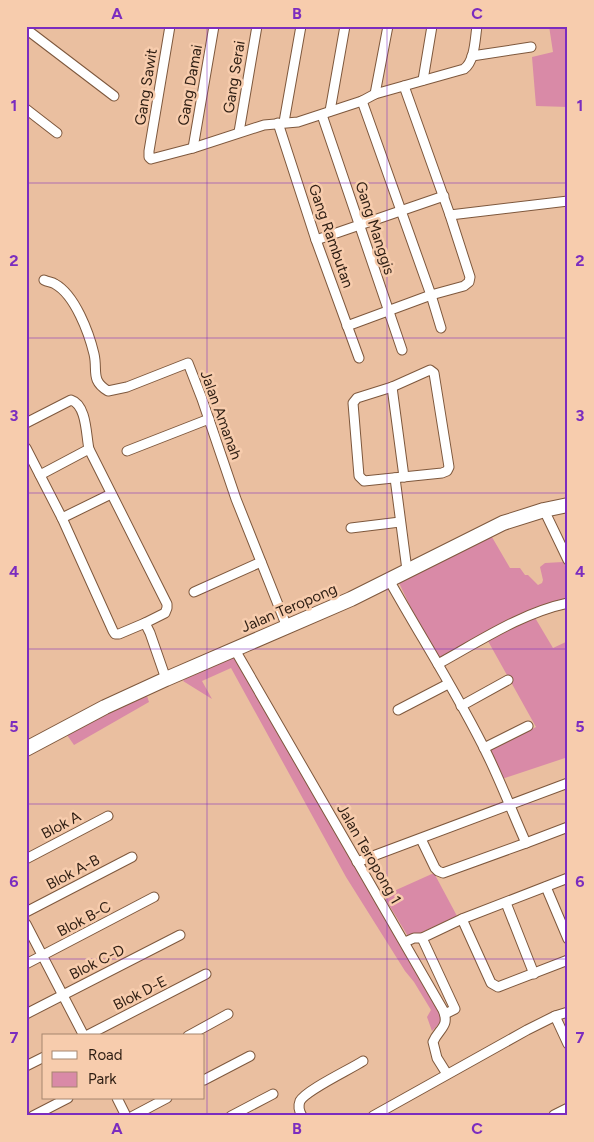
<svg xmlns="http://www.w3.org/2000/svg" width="594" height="1142" font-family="Figtree,sans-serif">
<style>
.green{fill:#d98aa7}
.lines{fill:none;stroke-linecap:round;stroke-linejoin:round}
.street-casing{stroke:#7e583d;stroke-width:11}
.primary-casing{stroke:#7e583d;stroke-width:16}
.street{stroke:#fff;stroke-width:9}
.primary{stroke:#fff;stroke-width:14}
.grid{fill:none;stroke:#7b2cbf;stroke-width:1;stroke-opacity:0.55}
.labels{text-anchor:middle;stroke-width:5;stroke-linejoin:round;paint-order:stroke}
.street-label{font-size:15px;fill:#2d1d12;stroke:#f7ccad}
.neatline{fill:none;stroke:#7b2cbf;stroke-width:2}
.grid-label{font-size:16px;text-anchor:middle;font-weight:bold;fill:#7b2cbf}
</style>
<rect width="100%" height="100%" fill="#eabfa0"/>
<g class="green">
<path d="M 549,26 L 568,26 L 568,107 L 536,106 L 532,57 L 553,52 Z"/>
<path d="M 489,532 L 510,568 L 520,568 L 525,575 L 528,575 L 538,585 L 542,583 L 543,580 L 540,567 L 545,563 L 563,562 L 568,571 L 568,601 L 440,660 L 419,625 L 399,583 L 408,575 Z"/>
<path d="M 534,616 L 553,648 L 568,641 L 568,757 L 502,779 L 488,750 L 536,727 L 488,641 Z"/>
<path d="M 236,656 L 441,1013 L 440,1023 L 432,1031 L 427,1017 L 431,1010 L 414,982 L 405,971 L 346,877 L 231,668 L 202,681 L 212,699 L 183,681 L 187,677 L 231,657 Z"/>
<path d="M 147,696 L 149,702 L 74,745 L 67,735 L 99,717 Z"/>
<path d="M 434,873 L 457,916 L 409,938 L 386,900 L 385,895 Z"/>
</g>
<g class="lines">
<g class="street-casing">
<g id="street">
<path d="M 170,26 L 149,151 L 149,157 L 151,159 L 193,148 L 264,125 L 298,122 L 362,101 L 375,94 L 464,69 C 475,61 475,39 477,26"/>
<path d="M 26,29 L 114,96"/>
<path d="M 472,56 L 531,47"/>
<path d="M 423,80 L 432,26"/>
<path d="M 375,94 L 388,26"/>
<path d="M 362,101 L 431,295 L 441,328"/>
<path d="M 26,109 L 57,133"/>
<path d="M 330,111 L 345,26"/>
<path d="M 322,115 L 402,350"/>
<path d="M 284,122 L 301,26"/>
<path d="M 278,123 L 316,240 L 359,358"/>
<path d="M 239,132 L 257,26"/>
<path d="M 193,148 L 214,26"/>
<path d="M 450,215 L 568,201"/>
<path d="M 316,240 L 444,196"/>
<path d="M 44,280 C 48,282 52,282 55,284 C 75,295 89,333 94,354 C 98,371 90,380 108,391 L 127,387 L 188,363 L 202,399 L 236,499 L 287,627"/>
<path d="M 347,326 L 431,295 L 464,286 L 469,282 L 470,277 L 450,215 L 404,86"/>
<path d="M 430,370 L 434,373 L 449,467 L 447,471 L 442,473 L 364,481 L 359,476 L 353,403 L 357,398 L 392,387 Z"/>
<path d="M 392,387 L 404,477"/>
<path d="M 26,423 L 71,400 C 87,405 86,436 89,449 L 167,604 L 167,608 L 165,613 L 145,623 L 150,633 L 166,679"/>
<path d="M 26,448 L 62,518 L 113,631 L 115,634 L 119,634 L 145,623"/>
<path d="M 127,451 L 209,419"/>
<path d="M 40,475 L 89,449"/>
<path d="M 395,478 L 407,570"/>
<path d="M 544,510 L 568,560"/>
<path d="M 62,518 L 111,494"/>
<path d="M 351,528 L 400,522"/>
<path d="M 389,580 C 422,639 459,696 488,756 C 502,785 513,814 526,843 L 568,827"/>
<path d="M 194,592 L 261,562"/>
<path d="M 235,650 L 443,1010 C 450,1027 439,1028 433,1042 L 437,1058 L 447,1074"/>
<path d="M 438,664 C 480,641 521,613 568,603"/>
<path d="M 461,706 L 508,680"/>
<path d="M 398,710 L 448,684"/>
<path d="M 484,748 L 528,726"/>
<path d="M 421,839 L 435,868 L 438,871 L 443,873 L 526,843"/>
<path d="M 26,859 L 108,816"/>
<path d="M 357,862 L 568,783"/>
<path d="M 546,887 L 568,939"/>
<path d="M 506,903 L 534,974"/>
<path d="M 26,912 L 132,857"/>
<path d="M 462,919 L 491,983 L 498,987 L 568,960"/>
<path d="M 26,924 L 84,1036"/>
<path d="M 422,938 L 455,1009 L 445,1014"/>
<path d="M 405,942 L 414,938 L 422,938 L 462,919 L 568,878"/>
<path d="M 26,964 L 154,897"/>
<path d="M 26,1014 L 180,935"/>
<path d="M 555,1016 L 568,1044"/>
<path d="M 86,1036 L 206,974"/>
<path d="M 188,1036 L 228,1014"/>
<path d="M 26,1066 L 44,1057"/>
<path d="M 204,1080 L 250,1056"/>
<path d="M 117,1098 L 126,1116"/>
<path d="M 554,1115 L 568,1108"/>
<path d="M 33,1116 L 68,1098"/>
<path d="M 133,1116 L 167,1098"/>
<path d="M 231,1116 L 273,1094"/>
<path d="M 302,1116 C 299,1111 298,1106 300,1101 C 306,1090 351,1069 363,1061"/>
<path d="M 373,1116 L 527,1030 L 555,1016 L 568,1012"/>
</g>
</g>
<g class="primary-casing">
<path id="primary" d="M 26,749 L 105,707 L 166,679 L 351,599 L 503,523 L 544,510 L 568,505"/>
</g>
<use href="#street" class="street"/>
<use href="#primary" class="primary"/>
</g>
<path class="grid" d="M 207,26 L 207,1116M 387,26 L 387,1116M 26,183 L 568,183M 26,338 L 568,338M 26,493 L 568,493M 26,649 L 568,649M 26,804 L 568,804M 26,959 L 568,959"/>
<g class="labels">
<g class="street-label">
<text transform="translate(234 77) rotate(-81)" y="5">Gang Serai</text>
<text transform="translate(190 85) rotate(-80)" y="5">Gang Damai</text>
<text transform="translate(146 87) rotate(-81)" y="5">Gang Sawit</text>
<text transform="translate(375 228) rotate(72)" y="5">Gang Manggis</text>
<text transform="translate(331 236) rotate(71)" y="5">Gang Rambutan</text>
<text transform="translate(221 415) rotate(70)" y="5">Jalan Amanah</text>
<text transform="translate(289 608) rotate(-23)" y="5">Jalan Teropong</text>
<text transform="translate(61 825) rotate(-28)" y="5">Blok A</text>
<text transform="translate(369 854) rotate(60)" y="5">Jalan Teropong 1</text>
<text transform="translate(73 872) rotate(-28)" y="5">Blok A-B</text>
<text transform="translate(84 919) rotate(-28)" y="5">Blok B-C</text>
<text transform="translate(97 962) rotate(-27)" y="5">Blok C-D</text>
<text transform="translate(140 993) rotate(-27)" y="5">Blok D-E</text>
</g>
</g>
<rect width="594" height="1142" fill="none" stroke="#f7ccad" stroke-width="55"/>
<rect x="42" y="1034" width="162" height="65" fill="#f7ccad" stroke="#a6866f"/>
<rect x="52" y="1051" width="25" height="8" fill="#ffffff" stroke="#a6866f"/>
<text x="88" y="1060" font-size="15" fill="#2d1d12">Road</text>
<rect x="52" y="1072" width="25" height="15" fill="#d98aa7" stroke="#a6866f"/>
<text x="88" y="1084" font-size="15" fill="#2d1d12">Park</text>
<rect x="28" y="28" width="538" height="1086" class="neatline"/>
<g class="grid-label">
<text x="117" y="19">A</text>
<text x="297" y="19">B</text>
<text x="477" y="19">C</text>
<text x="14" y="111">1</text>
<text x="580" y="111">1</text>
<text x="14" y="266">2</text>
<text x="580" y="266">2</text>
<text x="14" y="421">3</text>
<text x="580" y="421">3</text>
<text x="14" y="577">4</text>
<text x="580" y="577">4</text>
<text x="14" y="732">5</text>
<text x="580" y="732">5</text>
<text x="14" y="887">6</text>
<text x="580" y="887">6</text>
<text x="14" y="1043">7</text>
<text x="580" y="1043">7</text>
<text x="117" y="1134">A</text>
<text x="297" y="1134">B</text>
<text x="477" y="1134">C</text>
</g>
</svg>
